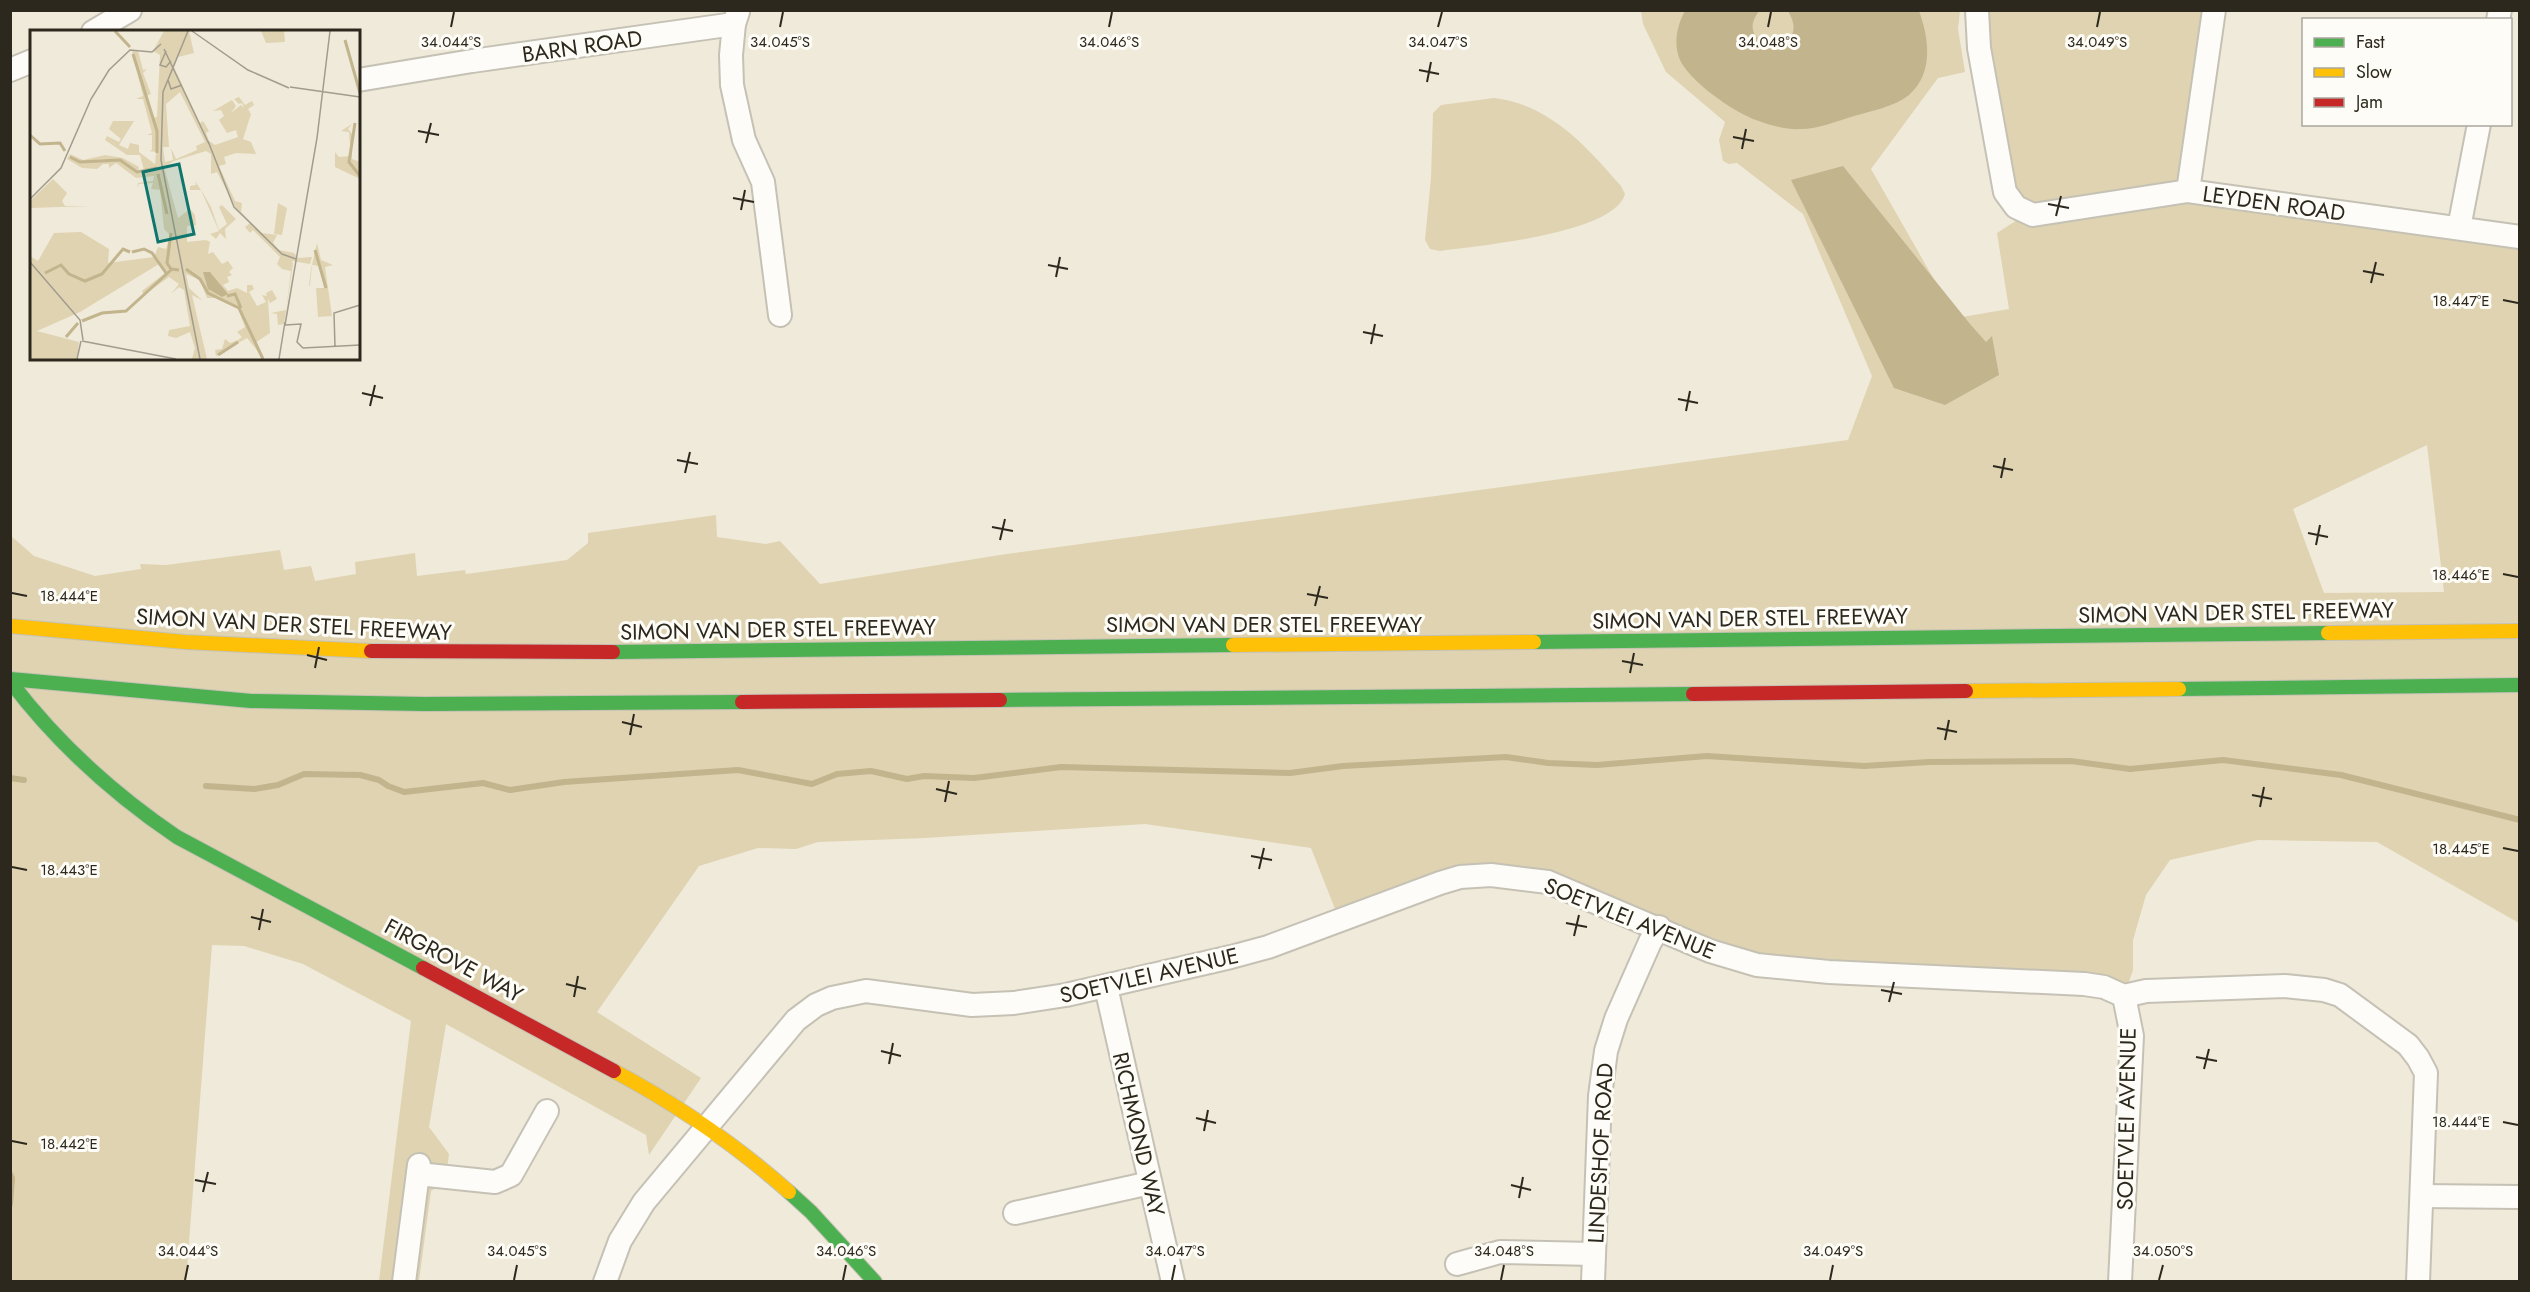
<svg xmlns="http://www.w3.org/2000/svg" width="2530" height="1292" font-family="Jost,sans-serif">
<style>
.green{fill:#dfd3b1;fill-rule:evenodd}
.water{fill:#c2b48c}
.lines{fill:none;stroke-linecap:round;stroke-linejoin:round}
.stream{stroke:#c2b48c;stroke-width:6}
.street-casing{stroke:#c5c1b4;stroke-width:26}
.fast-casing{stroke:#c5c1b4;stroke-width:16}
.slow-casing{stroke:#c5c1b4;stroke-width:16}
.jam-casing{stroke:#c5c1b4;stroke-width:16}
.street{stroke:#fdfcf9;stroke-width:22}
.fast{stroke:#4caf50;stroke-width:14}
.slow{stroke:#ffc107;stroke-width:14}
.jam{stroke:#c62828;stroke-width:14}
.ticks{fill:none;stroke:#2c281d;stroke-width:2}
.labels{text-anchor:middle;stroke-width:6;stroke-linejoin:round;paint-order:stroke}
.street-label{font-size:22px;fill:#2c281d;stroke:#fefcf6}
.inset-river{fill:none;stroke:#c2b48c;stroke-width:3}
.inset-road{fill:none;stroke:#a29c8e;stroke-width:1.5}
.view{fill:#0f766e;fill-opacity:0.15;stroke:#0f766e;stroke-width:3}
.inset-edge{fill:none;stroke:#2c281d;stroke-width:3}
.ticks-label{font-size:15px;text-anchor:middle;fill:#2c281d;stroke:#fefcf6;stroke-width:6;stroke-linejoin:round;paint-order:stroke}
</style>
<rect width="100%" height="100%" fill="#f0eada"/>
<g class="green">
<path d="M 1641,11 L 1960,11 L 1958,29 L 1965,72 L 1938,78 L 1871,169 L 1956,318 L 2009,309 L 1997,233 L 2028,213 L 2016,205 L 1982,11 L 2214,11 L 2188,191 L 2519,237 L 2519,923 L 2377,842 L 2258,840 L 2170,860 L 2146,895 L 2133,940 L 2133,970 L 2124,996 L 1783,969 L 1659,927 L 1491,875 L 1339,919 L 1311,848 L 1145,824 L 925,838 L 818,842 L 796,849 L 758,848 L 699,866 L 597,1012 L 701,1078 L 649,1155 L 646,1135 L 446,1024 L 429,1127 L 449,1154 L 445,1182 L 431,1191 L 419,1281 L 379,1281 L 411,1021 L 303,964 L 244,946 L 212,945 L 186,1281 L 11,1281 L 10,535 L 34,556 L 95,576 L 141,569 L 140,564 L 166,565 L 280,550 L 284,570 L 311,566 L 315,581 L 356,574 L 355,562 L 415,553 L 417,576 L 465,570 L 466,574 L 567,560 L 588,543 L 588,533 L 716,515 L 717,537 L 766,544 L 780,541 L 820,584 L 1000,555 L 1848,440 L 1872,376 L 1803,214 L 1737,163 L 1729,164 L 1723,161 L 1719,140 L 1725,122 L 1666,72 L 1643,24 ZM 2427,445 L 2444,592 L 2324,593 L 2293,509 Z"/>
<path d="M 1494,98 C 1549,104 1586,146 1621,186 L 1625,194 C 1614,234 1477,246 1440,251 L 1430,249 L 1425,240 L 1431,178 L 1433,113 L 1441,105 Z"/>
</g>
<g class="water">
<path d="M 1685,11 L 1759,11 C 1729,51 1816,57 1788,11 L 1919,11 C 1929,38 1934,73 1909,95 C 1894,107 1871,111 1854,116 C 1837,121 1818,129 1801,129 C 1786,130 1769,125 1756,120 C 1734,112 1683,78 1678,54 C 1674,40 1678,23 1685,11 Z"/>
<path d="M 1843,166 L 1970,324 L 1986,342 L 1992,336 L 1999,375 L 1945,405 L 1894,388 L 1791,180 Z"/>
</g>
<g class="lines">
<g class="stream">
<path d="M 10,778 L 24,780"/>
<path d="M 206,786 L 254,789 L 278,785 L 304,774 L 360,775 L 379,780 L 388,786 L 404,792 L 483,783 L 510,790 L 564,782 L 738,770 L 812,784 L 837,774 L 871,771 L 907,779 L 924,776 L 974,778 L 1061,767 L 1290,773 L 1343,766 L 1506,757 L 1548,763 L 1597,765 L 1707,756 L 1864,766 L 1929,762 L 2071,761 L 2130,769 L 2223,760 L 2341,775 L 2520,820"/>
<path d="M 10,1174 L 12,1178 L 10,1204"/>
</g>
<g class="street-casing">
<g id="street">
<path d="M 1977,10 L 1979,48 L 2005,192 L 2016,207 L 2033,215 L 2188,191 L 2520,237"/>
<path d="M 738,12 L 734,24 L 731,55 L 732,85 L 744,140 L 763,182 L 780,315"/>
<path d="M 2498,20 L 2500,10"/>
<path d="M 93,32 L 130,10"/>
<path d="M 10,70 L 32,61"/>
<path d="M 358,80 L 472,61 L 734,24"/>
<path d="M 2188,191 L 2214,10"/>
<path d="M 2459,228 L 2479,124"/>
<path d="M 1106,987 L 1173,1282"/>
<path d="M 2124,996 L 2146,991 L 2285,986 L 2324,990 L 2340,995 L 2408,1045 L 2418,1058 L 2426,1073 L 2418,1282"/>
<path d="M 418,1174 L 495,1182 L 511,1175 L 547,1111"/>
<path d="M 2422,1196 L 2520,1197"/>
<path d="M 1015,1213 L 1150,1183"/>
<path d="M 1457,1264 L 1500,1252 L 1594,1254"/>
<path d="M 404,1282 L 419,1165"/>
<path d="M 605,1282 L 620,1241 L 644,1202 L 796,1020 L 816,1005 L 832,998 L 866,991 L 972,1005 L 1014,1003 L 1066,995 L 1231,957 L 1268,947 L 1440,883 L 1460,877 L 1491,875 L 1548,882 L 1710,951 L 1757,965 L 1829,972 L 2084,984 L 2104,987 L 2124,996"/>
<path d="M 1593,1282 L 1600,1096 L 1606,1051 L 1616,1019 L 1650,942 L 1659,927"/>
<path d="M 2120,1282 L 2132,1036 L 2124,996"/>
</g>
</g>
<g class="fast-casing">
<g id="fast">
<path d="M 1534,642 L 2328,633"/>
<path d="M 613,652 L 1233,645"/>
<path d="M 10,679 L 251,701 L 424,704 L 742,702"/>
<path d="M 10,681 C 57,743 112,793 177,837 L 423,968"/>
<path d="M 2179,689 L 2520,685"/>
<path d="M 1000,700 L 1693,694"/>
<path d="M 789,1192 L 811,1212 L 875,1282"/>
</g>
</g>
<g class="slow-casing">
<g id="slow">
<path d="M 10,626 L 185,642 L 371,651"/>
<path d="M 2328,633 L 2520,631"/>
<path d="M 1233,645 L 1534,642"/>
<path d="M 1966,691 L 2179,689"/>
<path d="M 614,1071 C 676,1104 736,1145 789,1192"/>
</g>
</g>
<g class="jam-casing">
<g id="jam">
<path d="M 371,651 L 613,652"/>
<path d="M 1693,694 L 1966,691"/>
<path d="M 742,702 L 1000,700"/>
<path d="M 423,968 L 614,1071"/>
</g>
</g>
<use href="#street" class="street"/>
<use href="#fast" class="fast"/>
<use href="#slow" class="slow"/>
<use href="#jam" class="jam"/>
</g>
<path class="ticks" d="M 451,27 L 454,12M 780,27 L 783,12M 1109,27 L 1112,12M 1438,27 L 1442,12M 1768,27 L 1771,12M 2097,27 L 2100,12M 1419,70 L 1439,74M 1427,82 L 1431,62M 418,131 L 439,135M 1733,137 L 1754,141M 426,143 L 431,123M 1742,149 L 1746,129M 733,198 L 754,202M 2048,204 L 2069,208M 741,210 L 745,190M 2056,216 L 2061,196M 1048,265 L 1068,269M 2363,271 L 2384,275M 1056,277 L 1060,257M 2371,283 L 2376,262M 2503,300 L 2518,303M 1363,332 L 1383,336M 1371,344 L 1375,324M 362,393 L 383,398M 1678,399 L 1698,403M 370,406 L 375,385M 1686,411 L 1690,391M 677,460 L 698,464M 1993,466 L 2013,470M 685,473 L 690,452M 2001,478 L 2005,458M 992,527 L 1013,531M 2308,533 L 2328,537M 1000,540 L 1005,519M 2316,545 L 2320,525M 2503,574 L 2518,577M 12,593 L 27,596M 1307,594 L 1328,598M 1315,606 L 1320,586M 307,655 L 327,660M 1622,661 L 1643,665M 315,668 L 319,647M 1630,673 L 1634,653M 622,722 L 642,727M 1937,728 L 1957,732M 630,735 L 634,714M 1945,740 L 1949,720M 936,789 L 957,794M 2252,795 L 2272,799M 945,802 L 949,781M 2260,807 L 2264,787M 2503,848 L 2518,851M 1251,856 L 1272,860M 12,867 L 27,870M 1259,869 L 1264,848M 251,917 L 271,922M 1566,923 L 1587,927M 259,930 L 263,909M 1574,936 L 1579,915M 566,984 L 586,989M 1881,990 L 1902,994M 574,997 L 578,976M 1889,1002 L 1894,982M 881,1051 L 901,1056M 2196,1057 L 2217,1061M 889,1064 L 893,1043M 2204,1069 L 2209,1049M 1196,1118 L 1216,1123M 2503,1122 L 2518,1125M 1204,1131 L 1208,1110M 12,1141 L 27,1144M 195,1180 L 216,1184M 1511,1185 L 1531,1190M 203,1192 L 208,1172M 1519,1198 L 1523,1177M 185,1280 L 188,1265M 514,1280 L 517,1265M 843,1280 L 846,1265M 1172,1280 L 1175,1265M 1501,1280 L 1504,1265M 1830,1280 L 1833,1265M 2159,1280 L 2163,1265"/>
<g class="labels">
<g class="street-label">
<text transform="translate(582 46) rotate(-8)" y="8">BARN ROAD</text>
<text transform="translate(2274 203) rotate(8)" y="8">LEYDEN ROAD</text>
<text transform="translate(2236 612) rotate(-1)" y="8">SIMON VAN DER STEL FREEWAY</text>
<text transform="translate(1750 618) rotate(-1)" y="8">SIMON VAN DER STEL FREEWAY</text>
<text transform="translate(294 624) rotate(3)" y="8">SIMON VAN DER STEL FREEWAY</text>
<text x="1264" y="632">SIMON VAN DER STEL FREEWAY</text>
<text transform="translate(778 629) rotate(-1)" y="8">SIMON VAN DER STEL FREEWAY</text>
<text transform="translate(1630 918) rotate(22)" y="8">SOETVLEI AVENUE</text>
<text transform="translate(454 960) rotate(28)" y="8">FIRGROVE WAY</text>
<text transform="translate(1149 975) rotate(-13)" y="8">SOETVLEI AVENUE</text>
<text transform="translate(2126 1119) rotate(-89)" y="8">SOETVLEI AVENUE</text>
<text transform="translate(1139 1134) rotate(77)" y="8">RICHMOND WAY</text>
<text transform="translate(1600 1153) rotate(-87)" y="8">LINDESHOF ROAD</text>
</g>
</g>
<g transform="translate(30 30)">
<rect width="330" height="330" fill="#f0eada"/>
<path d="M 134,1 L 165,1 L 159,1 L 164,23 L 148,27 L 144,37 L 170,93 L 173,91 L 179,101 L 176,103 L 179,111 L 185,115 L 208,107 L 206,100 L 197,103 L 189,90 L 194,86 L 191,80 L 183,81 L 202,70 L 206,76 L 201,83 L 211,75 L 214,78 L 212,73 L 209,74 L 204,69 L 209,67 L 215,75 L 222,71 L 224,75 L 218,79 L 221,84 L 213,109 L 221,112 L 226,124 L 206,123 L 194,127 L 196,134 L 189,136 L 205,171 L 212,173 L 211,182 L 232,203 L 247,205 L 243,213 L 249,220 L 264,223 L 268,228 L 282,227 L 280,234 L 262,231 L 263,234 L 254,294 L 248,295 L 247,284 L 241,283 L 256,280 L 261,241 L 252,239 L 247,234 L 250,227 L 223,200 L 220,203 L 215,197 L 220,193 L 206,178 L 187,142 L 181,144 L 181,124 L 176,121 L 144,131 L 134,137 L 148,188 L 160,179 L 165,185 L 166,195 L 157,196 L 157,212 L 176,210 L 180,212 L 178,224 L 183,222 L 192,234 L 198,231 L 203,238 L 199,242 L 202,245 L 197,247 L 199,252 L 193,255 L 198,261 L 207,258 L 217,263 L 217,255 L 222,255 L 224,259 L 219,262 L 227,276 L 236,272 L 232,265 L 237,266 L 236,263 L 242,260 L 247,269 L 240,273 L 238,269 L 240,303 L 225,313 L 234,329 L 217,308 L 186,326 L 185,320 L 192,319 L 195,309 L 200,313 L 208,310 L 212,307 L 207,302 L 215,297 L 208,278 L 187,268 L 177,268 L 170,250 L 156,244 L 159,258 L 172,270 L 162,265 L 177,329 L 162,329 L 165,318 L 160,302 L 146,308 L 138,306 L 139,300 L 160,296 L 154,260 L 149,257 L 141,264 L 149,254 L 139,247 L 114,265 L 112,261 L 135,243 L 129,234 L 50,282 L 7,301 L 49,312 L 47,329 L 0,329 L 0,226 L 8,231 L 24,203 L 51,202 L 79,219 L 78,233 L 124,227 L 128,217 L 136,219 L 140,205 L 134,199 L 130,160 L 121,159 L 123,153 L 109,154 L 107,158 L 108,153 L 123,151 L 124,146 L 106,148 L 86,133 L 79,138 L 79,134 L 73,134 L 67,139 L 52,138 L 37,129 L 40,124 L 53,130 L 75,125 L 93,128 L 109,137 L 108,141 L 114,140 L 110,125 L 97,125 L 75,110 L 77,106 L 89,112 L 91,109 L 79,99 L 83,91 L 104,91 L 89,115 L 98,119 L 100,113 L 109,115 L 109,122 L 125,134 L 126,122 L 119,121 L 122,120 L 122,105 L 117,105 L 122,103 L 113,69 L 106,69 L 113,66 L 102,21 L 108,21 L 113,40 L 117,39 L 113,43 L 121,64 L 116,66 L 123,88 L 127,87 L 130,25 L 123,21 ZM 150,62 L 175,112 L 166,116 L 167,120 L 146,129 L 141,118 L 143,130 L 135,132 L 133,117 L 139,117 L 136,74 ZM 231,1 L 254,1 L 255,12 L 236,13 ZM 322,94 L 318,99 L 322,104 L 322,129 L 330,132 L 330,149 L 305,137 L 305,122 L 309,127 L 321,126 L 319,102 L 311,101 ZM 23,149 L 37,163 L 32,171 L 35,176 L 62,176 L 0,178 L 0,171 ZM 165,151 L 173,163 L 181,177 L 189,200 L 197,194 L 189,177 L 192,175 L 206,189 L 195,199 L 196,209 L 190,203 L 186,209 L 180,204 L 189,201 L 171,160 L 160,160 L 160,156 L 166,155 ZM 248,173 L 257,178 L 252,205 L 244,204 ZM 287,213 L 291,230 L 303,235 L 295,237 L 302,286 L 288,287 L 286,258 L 294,258 L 290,236 L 282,235 L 280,256 L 279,256 L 281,239 Z" fill="#dfd3b1" fill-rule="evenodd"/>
<path d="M 173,242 L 180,242 L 198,264 L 192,267 L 178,259 Z" fill="#c2b48c"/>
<path class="inset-river" d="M 85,1 L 100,17M 315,10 L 330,63M 103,24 L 127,101 L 127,123M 325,93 L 319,132 L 330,146M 0,105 L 10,114 L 30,113 L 35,121M 40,127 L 50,132 L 90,130 L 107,142 L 127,138M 128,144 L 137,184M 141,203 L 137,233 L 141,239 L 149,240M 285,220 L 296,258M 102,222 L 114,219 L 122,223 L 136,243M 156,239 L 170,249 L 178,263 L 209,278 L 233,329M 15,243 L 31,235 L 39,244 L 55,251 L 72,244 L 93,219 L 100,222M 197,266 L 205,264 L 211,278M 52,291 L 72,283 L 96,281 L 141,240M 36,307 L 48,293M 188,325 L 208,312"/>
<path class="inset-road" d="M 158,1 L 133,62 L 131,130 L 170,329M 162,1 L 218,40 L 259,58M 134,19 L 179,114M 136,21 L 130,35 L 136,37 L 141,31M 138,50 L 141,59 L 152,55M 260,57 L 330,67M 178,111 L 204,177 L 252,224 L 266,229M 0,169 L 31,138 L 61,69 L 79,40 L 100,20 L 122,22 L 131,14M 0,232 L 50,290 L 53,310M 255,295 L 287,108 L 300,1M 255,295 L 271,294 L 267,312 L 273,318 L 330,315M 52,311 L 146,329M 305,317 L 304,283 L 330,275M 47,329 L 51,311M 249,329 L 255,292"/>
<path class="view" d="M 149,134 L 164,204 L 128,212 L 113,142 Z"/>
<rect width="330" height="330" class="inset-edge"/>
</g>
<g class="ticks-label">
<text x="451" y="47">34.044°S</text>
<text x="780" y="47">34.045°S</text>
<text x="1109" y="47">34.046°S</text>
<text x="1438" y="47">34.047°S</text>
<text x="1768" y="47">34.048°S</text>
<text x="2097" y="47">34.049°S</text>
<text x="2461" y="306">18.447°E</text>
<text x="2461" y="580">18.446°E</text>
<text x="69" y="601">18.444°E</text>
<text x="2461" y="854">18.445°E</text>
<text x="69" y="875">18.443°E</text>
<text x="2461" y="1127">18.444°E</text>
<text x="69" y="1149">18.442°E</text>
<text x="188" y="1256">34.044°S</text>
<text x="517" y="1256">34.045°S</text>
<text x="846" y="1256">34.046°S</text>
<text x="1175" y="1256">34.047°S</text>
<text x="1504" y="1256">34.048°S</text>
<text x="1833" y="1256">34.049°S</text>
<text x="2163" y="1256">34.050°S</text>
</g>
<rect width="2530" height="1292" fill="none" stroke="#2c281d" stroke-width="24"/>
<rect x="2302" y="18" width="210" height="108" fill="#fefcf6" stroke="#aaa79f" stroke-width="1.5"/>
<rect x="2314" y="38" width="30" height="9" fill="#4caf50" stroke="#aaa79f" stroke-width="1.5"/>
<text x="2356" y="48" font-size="18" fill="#2c281d">Fast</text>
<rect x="2314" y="68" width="30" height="9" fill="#ffc107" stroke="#aaa79f" stroke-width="1.5"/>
<text x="2356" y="78" font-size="18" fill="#2c281d">Slow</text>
<rect x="2314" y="98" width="30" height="9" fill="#c62828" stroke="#aaa79f" stroke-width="1.5"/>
<text x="2356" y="108" font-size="18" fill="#2c281d">Jam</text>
</svg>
